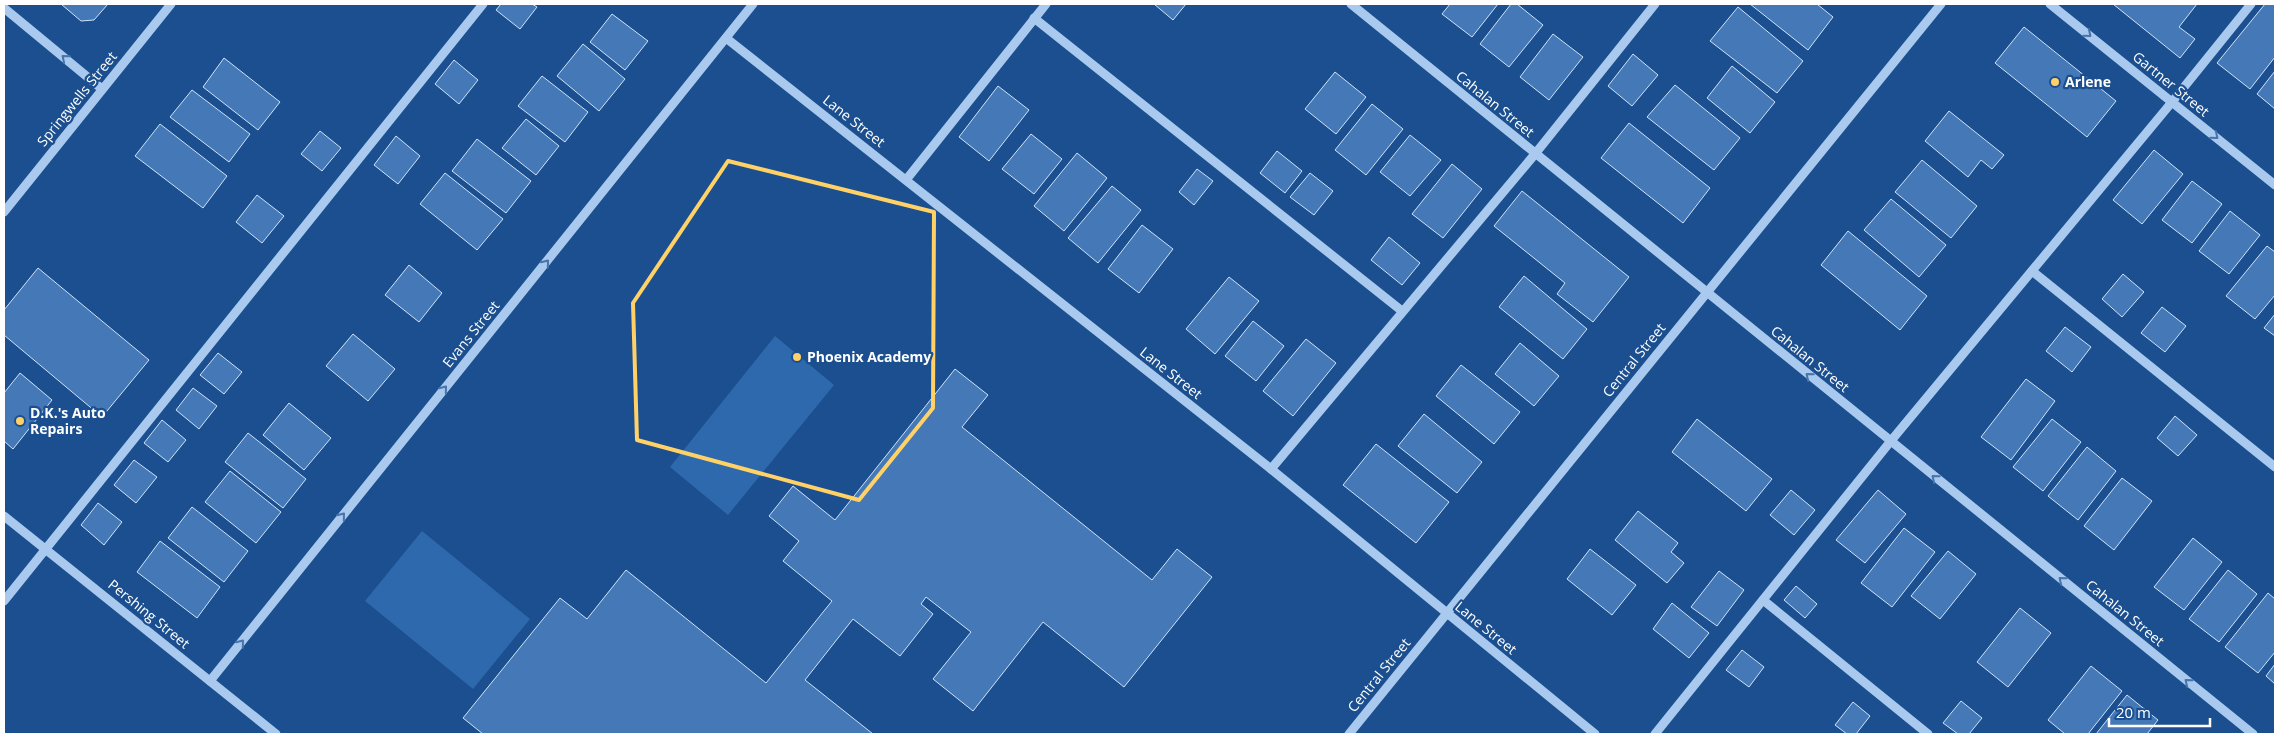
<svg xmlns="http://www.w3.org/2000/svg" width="2279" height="738" font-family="'Open Sans',sans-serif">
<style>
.green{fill:#2e69ad}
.building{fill:#4478b7;stroke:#cfe3fa}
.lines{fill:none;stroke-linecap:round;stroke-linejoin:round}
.minor{stroke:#a9c9ee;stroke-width:9}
.oneway{stroke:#4674ac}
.marked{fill:none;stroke:#ffd166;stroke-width:4;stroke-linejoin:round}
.poi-dot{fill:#ffd166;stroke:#1b4f8f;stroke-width:2}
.labels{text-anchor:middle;stroke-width:4.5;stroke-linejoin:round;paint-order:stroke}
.poi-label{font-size:14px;font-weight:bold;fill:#fff;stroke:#1b4f8f;text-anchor:start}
.street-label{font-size:14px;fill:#fff;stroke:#1b4f8f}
</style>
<rect width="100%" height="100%" fill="#1b4f8f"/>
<g class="green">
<path d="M 775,336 L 834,385 L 728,515 L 670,467 Z"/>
<path d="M 422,531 L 530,619 L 473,689 L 365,601 Z"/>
</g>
<g class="building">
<path d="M 61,4 L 108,4 L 94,20 L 81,21 Z"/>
<path d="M 501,4 L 532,4 L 537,7 L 520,29 L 496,10 Z"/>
<path d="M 1154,4 L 1186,4 L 1173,20 Z"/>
<path d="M 1450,4 L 1498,4 L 1472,37 L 1442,14 Z"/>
<path d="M 1511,4 L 1517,4 L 1543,25 L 1509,67 L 1480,44 Z"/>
<path d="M 1750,4 L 1817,4 L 1833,17 L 1808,50 Z"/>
<path d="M 2113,4 L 2197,4 L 2179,27 L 2195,39 L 2180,58 Z"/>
<path d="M 2265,4 L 2275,4 L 2275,57 L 2250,89 L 2217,63 Z"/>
<path d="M 1738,7 L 1803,61 L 1777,93 L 1710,41 Z"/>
<path d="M 612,14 L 648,41 L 625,70 L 590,42 Z"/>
<path d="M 2024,27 L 2116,101 L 2087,137 L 1995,63 Z"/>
<path d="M 1553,34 L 1583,57 L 1549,100 L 1520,77 Z"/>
<path d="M 583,44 L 625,79 L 599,111 L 557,76 Z"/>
<path d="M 1633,54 L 1658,75 L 1632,106 L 1608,86 Z"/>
<path d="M 224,58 L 280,102 L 258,130 L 203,87 Z"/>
<path d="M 454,60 L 478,80 L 459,104 L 435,84 Z"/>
<path d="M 1732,66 L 1775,102 L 1750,133 L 1707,98 Z"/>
<path d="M 2275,71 L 2275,109 L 2257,94 Z"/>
<path d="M 1335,72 L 1366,97 L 1336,134 L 1305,109 Z"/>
<path d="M 542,76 L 588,112 L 565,142 L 518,106 Z"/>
<path d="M 1675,85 L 1740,138 L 1714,170 L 1647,117 Z"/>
<path d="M 998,86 L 1029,110 L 989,161 L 959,137 Z"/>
<path d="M 192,90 L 250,134 L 229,162 L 170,117 Z"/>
<path d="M 1372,104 L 1403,129 L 1366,175 L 1335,150 Z"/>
<path d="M 1949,111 L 2004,155 L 1992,169 L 1981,160 L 1968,177 L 1925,141 Z"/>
<path d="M 526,119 L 559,146 L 536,175 L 502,148 Z"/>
<path d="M 1629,123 L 1710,188 L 1683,223 L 1601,158 Z"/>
<path d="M 160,124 L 227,176 L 203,208 L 135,156 Z"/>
<path d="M 320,131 L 341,148 L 322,171 L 301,154 Z"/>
<path d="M 1031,134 L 1062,159 L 1034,194 L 1002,169 Z"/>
<path d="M 1410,135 L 1441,160 L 1410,196 L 1380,172 Z"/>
<path d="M 396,136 L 420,156 L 398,184 L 374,165 Z"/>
<path d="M 477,139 L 531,181 L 506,213 L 452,171 Z"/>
<path d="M 2154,150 L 2183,174 L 2142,224 L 2113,200 Z"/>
<path d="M 1277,151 L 1302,171 L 1285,193 L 1260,173 Z"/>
<path d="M 1077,153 L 1107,178 L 1064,231 L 1034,206 Z"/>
<path d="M 1922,160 L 1977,206 L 1951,238 L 1895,192 Z"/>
<path d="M 1452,164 L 1482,189 L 1443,238 L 1412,214 Z"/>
<path d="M 1197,169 L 1213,181 L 1194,205 L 1179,192 Z"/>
<path d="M 445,173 L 503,219 L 477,250 L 420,204 Z"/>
<path d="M 1310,173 L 1333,191 L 1314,215 L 1290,197 Z"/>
<path d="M 2192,181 L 2222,204 L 2192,243 L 2162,220 Z"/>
<path d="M 1112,186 L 1141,210 L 1098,263 L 1068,238 Z"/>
<path d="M 1522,191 L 1629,277 L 1593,322 L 1557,294 L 1565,283 L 1494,226 Z"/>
<path d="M 257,195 L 284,216 L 262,243 L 236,222 Z"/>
<path d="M 1891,199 L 1946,245 L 1919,277 L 1864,230 Z"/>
<path d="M 2230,211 L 2260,235 L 2229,274 L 2199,251 Z"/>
<path d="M 1142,225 L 1173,249 L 1139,293 L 1108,269 Z"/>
<path d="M 1848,231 L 1927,296 L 1900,330 L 1821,265 Z"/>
<path d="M 1389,237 L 1420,263 L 1402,285 L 1371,260 Z"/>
<path d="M 2267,246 L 2275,252 L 2275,295 L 2255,319 L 2226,296 Z"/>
<path d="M 409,265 L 442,293 L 419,322 L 385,295 Z"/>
<path d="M 38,268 L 149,360 L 102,417 L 4,335 L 4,310 Z"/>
<path d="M 2123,274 L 2144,292 L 2122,317 L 2102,299 Z"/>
<path d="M 1524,276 L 1587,329 L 1563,359 L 1499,307 Z"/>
<path d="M 1229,277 L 1259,301 L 1215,354 L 1186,329 Z"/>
<path d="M 2162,307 L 2186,326 L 2165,352 L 2141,333 Z"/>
<path d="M 2275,314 L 2275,336 L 2264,328 Z"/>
<path d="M 1253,321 L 1284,346 L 1256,381 L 1225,356 Z"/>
<path d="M 2065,327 L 2091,347 L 2072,372 L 2046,351 Z"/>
<path d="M 353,334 L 395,369 L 368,401 L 326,366 Z"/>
<path d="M 1306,339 L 1336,363 L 1293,416 L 1263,391 Z"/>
<path d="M 1520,343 L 1559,376 L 1534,406 L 1495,374 Z"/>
<path d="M 218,353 L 242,372 L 224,394 L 200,375 Z"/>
<path d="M 1461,365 L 1520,412 L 1494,444 L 1436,396 Z"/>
<path d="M 955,369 L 988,395 L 962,427 L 1152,580 L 1177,549 L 1212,577 L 1124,687 L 1043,622 L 973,711 L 933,679 L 971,632 L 926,597 L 921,604 L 933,614 L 900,656 L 853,619 L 805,680 L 873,734 L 483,734 L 463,718 L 560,598 L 587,619 L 626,570 L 766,683 L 832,601 L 783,561 L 799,541 L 769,516 L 793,486 L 835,520 Z"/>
<path d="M 20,373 L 52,400 L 13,449 L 4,441 L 4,393 Z"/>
<path d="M 2026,379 L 2055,401 L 2011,460 L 1981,437 Z"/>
<path d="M 193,388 L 217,406 L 199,429 L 176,410 Z"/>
<path d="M 289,403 L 331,438 L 304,470 L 263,435 Z"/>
<path d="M 1424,414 L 1482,462 L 1457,493 L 1398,446 Z"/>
<path d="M 2175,416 L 2197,435 L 2178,456 L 2157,438 Z"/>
<path d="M 1697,419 L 1772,479 L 1746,511 L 1672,452 Z"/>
<path d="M 2052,419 L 2081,442 L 2043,491 L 2013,467 Z"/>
<path d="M 162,420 L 186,440 L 168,462 L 144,443 Z"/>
<path d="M 248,433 L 306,479 L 283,508 L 225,462 Z"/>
<path d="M 1376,444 L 1449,502 L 1416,543 L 1343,485 Z"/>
<path d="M 2087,447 L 2116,471 L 2078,520 L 2048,496 Z"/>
<path d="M 134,460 L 157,477 L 136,503 L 114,485 Z"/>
<path d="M 230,471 L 281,512 L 256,543 L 205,502 Z"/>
<path d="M 2122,478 L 2152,501 L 2114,550 L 2084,526 Z"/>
<path d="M 1791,490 L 1815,510 L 1794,535 L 1770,515 Z"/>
<path d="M 1878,490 L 1906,514 L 1865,563 L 1836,540 Z"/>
<path d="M 98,503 L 122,522 L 104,545 L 81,525 Z"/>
<path d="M 192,507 L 248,551 L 224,582 L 168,538 Z"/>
<path d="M 1638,511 L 1678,543 L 1671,552 L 1684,563 L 1667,583 L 1615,540 Z"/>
<path d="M 1904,528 L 1935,552 L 1892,607 L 1861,583 Z"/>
<path d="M 2193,538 L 2222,562 L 2184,610 L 2154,587 Z"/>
<path d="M 160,541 L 220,587 L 197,618 L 137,572 Z"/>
<path d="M 1590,549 L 1636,585 L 1612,615 L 1567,579 Z"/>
<path d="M 1948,551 L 1976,574 L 1940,619 L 1911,596 Z"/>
<path d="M 2228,570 L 2257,594 L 2219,642 L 2189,619 Z"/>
<path d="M 1719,571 L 1744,590 L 1717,626 L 1691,607 Z"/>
<path d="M 1796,586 L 1817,604 L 1805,618 L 1784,600 Z"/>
<path d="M 2268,593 L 2275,599 L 2275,652 L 2258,673 L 2225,647 Z"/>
<path d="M 1672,603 L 1709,633 L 1689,658 L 1653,629 Z"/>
<path d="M 2020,608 L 2051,633 L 2008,687 L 1977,662 Z"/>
<path d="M 1742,650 L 1764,667 L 1749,687 L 1726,670 Z"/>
<path d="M 2275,664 L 2275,684 L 2266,676 Z"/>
<path d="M 2091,666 L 2122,691 L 2088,734 L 2065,734 L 2048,720 Z"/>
<path d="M 2127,695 L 2158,720 L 2147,734 L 2096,734 Z"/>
<path d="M 1961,701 L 1982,718 L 1969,734 L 1958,734 L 1943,723 Z"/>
<path d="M 1853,702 L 1870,716 L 1856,734 L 1847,734 L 1835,725 Z"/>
</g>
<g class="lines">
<g class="minor">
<path d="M 1351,4 L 2253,734"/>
<path d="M 2050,4 L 2275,185"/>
<path d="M 4,8 L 102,89"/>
<path d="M 1034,18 L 1402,311"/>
<path d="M 726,38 L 1271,469 L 1595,734"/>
<path d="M 906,180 L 1046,4"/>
<path d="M 4,212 L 171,4"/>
<path d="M 2032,271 L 2275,467"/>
<path d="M 1271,469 L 1535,154 L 1655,4"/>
<path d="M 4,516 L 276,734"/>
<path d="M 1763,600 L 1928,734"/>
<path d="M 4,601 L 483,4"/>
<path d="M 210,681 L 753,4"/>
<path d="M 1349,734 L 1941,4"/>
<path d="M 1655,734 L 1890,442 L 2172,102 L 2251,4"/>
</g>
</g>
<defs><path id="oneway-chevron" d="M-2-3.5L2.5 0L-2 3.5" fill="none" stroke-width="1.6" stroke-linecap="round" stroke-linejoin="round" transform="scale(1.25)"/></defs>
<g class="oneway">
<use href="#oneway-chevron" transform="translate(2088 34) rotate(39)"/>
<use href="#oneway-chevron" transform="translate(65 58) rotate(-140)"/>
<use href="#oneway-chevron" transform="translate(2215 136) rotate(39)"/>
<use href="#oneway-chevron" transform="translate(546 263) rotate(-51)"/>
<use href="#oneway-chevron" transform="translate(1809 376) rotate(-141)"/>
<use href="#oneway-chevron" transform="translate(444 389) rotate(-51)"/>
<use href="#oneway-chevron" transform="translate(1935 478) rotate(-141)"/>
<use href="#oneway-chevron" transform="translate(342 516) rotate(-51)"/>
<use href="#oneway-chevron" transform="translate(2062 580) rotate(-141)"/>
<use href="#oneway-chevron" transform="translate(241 643) rotate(-51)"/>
<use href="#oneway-chevron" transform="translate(2188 682) rotate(-141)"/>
</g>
<path class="marked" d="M 728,161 L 934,212 L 933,408 L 859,500 L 637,440 L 633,303 Z"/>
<g class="poi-dot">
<circle cx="2055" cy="82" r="5"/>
<circle cx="797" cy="357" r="5"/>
<circle cx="20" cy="421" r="5"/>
</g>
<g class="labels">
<g class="poi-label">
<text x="2065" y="87">Arlene</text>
<text x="807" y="362">Phoenix Academy</text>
<text x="30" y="418">D.K.'s Auto<tspan x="30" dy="16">Repairs</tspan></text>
</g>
<g class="street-label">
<text transform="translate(2171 84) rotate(39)" y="5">Gartner Street</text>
<text transform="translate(77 99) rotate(-51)" y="5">Springwells Street</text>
<text transform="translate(1495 104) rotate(39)" y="5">Cahalan Street</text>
<text transform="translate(854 121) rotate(38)" y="5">Lane Street</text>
<text transform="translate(471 334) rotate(-51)" y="5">Evans Street</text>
<text transform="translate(1810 359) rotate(39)" y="5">Cahalan Street</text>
<text transform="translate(1634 360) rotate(-51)" y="5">Central Street</text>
<text transform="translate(1171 373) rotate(38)" y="5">Lane Street</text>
<text transform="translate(2125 613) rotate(39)" y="5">Cahalan Street</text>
<text transform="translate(149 614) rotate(39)" y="5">Pershing Street</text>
<text transform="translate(1486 628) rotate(39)" y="5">Lane Street</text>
<text transform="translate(1379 675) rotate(-51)" y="5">Central Street</text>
</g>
</g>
<rect width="2279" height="738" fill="none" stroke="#ffffff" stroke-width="10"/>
<path d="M2109 718v8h101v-8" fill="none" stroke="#ffffff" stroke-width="2.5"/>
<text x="2116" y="718" font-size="15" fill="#ffffff" stroke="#1b4f8f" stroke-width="4" paint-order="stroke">20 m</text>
</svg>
